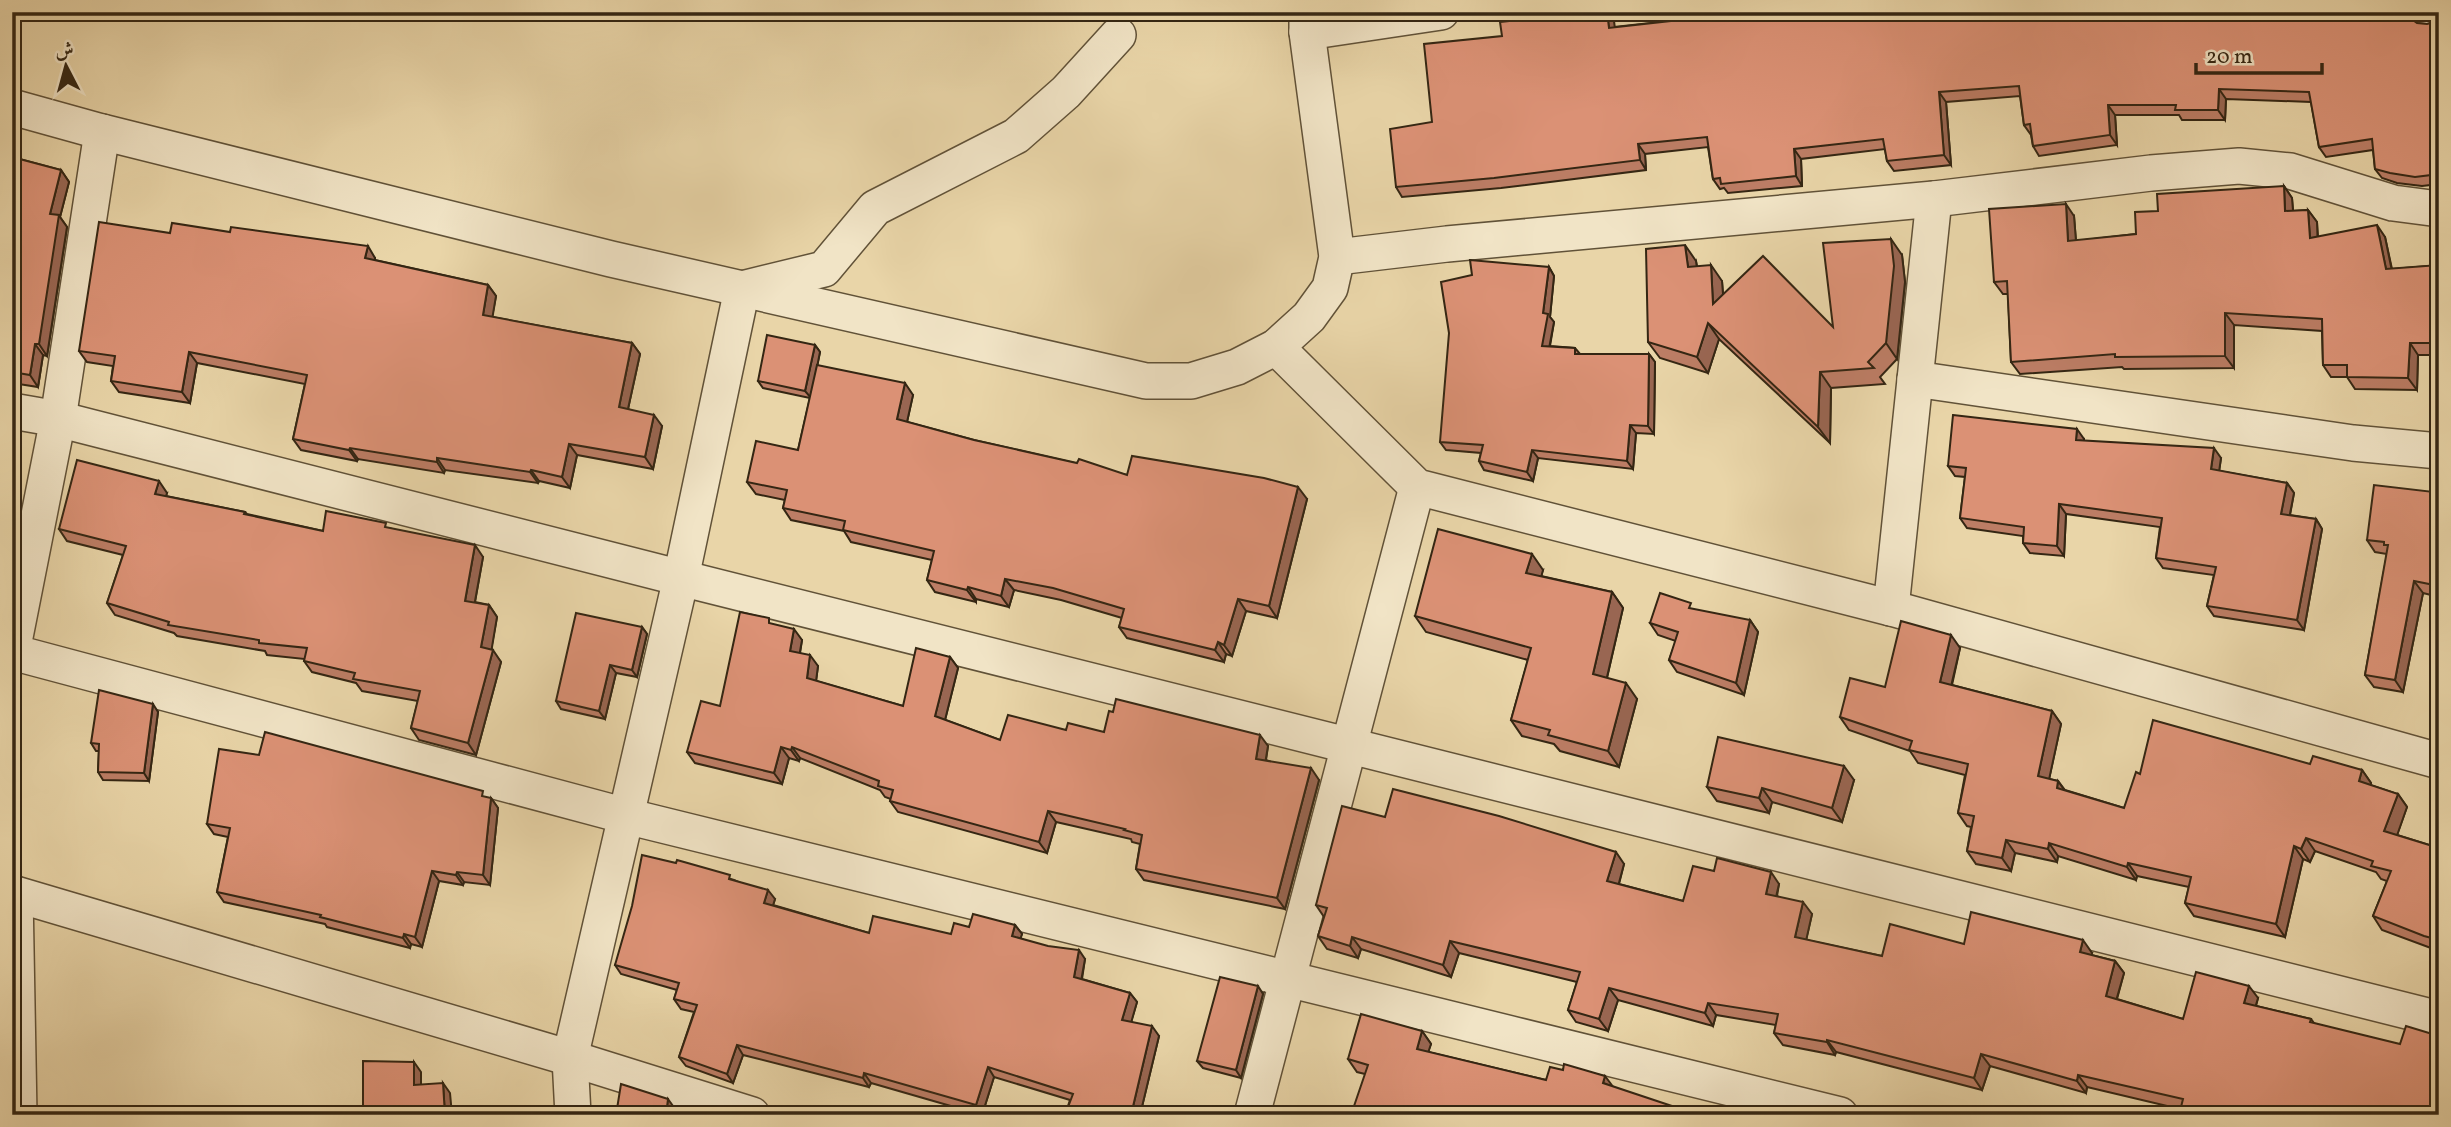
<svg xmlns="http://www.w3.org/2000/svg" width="2451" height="1127" font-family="Vollkorn,Amiri,serif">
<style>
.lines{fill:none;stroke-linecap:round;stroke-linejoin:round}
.minor-casing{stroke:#615238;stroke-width:38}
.minor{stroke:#f1e4c6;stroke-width:35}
.wall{fill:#bc7d65;stroke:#342613;stroke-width:2}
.shaded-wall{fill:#996652;stroke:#342613;stroke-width:2}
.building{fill:#db9175;stroke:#342613;stroke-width:2}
</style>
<rect width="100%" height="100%" fill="#e9d5a8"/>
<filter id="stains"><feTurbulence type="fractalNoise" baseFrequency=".00286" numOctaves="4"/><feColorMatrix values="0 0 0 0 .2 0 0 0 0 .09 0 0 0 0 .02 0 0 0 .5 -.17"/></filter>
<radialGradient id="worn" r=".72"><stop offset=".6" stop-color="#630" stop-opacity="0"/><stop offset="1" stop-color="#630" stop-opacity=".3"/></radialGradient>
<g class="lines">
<g class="minor-casing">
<g id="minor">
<path d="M 2431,14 L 2439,13"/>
<path d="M 1307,32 L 1441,12"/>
<path d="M 12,107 L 102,132 L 611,259 L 1146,381 L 1191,381 L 1237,367 L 1276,347 L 1309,317 L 1330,288 L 1337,257 L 1307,32 L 1307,12"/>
<path d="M 1337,257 L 1447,244 L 1934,199 L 2151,173 L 2239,166 L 2290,171 L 2393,203 L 2439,209"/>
<path d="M 1276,347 L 1417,487 L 1891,608 L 2439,761"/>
<path d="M 1915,379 L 2353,443 L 2439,451"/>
<path d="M 12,411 L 58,419 L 681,578 L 2439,1019"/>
<path d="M 1891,608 L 1934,199"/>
<path d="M 12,652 L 626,816 L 1840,1115"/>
<path d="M 12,652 L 58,419 L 102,132"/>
<path d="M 12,893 L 570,1058 L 752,1115"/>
<path d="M 15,894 L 19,1115"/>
<path d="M 573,1115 L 570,1058 L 681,578 L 742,289 L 824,269 L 875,208 L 1016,136 L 1066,92 L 1118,35"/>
<path d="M 1252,1115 L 1417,487"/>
</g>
</g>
<use href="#minor" class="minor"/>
</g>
<g class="wall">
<path d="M 2411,16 L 2413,20 L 2417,23 L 2427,24 L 2439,21 L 2439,184 L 2422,186 L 2397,183 L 2382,178 L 2375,169 L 2373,150 L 2326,157 L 2319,147 L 2311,102 L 2226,99 L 2225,120 L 2182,120 L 2179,115 L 2115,115 L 2117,145 L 2039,156 L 2033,146 L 2031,135 L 2024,125 L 2020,96 L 1946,102 L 1951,165 L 1894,171 L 1887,161 L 1885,149 L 1801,159 L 1802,186 L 1728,193 L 1724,188 L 1720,189 L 1713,179 L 1708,147 L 1645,154 L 1646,170 L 1501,188 L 1402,197 L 1396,187 L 1432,122 L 1502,36 L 1614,21 L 1614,27 L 1688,19 Z"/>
<path d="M 12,157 L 61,170 L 69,182 L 60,217 L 67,227 L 47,356 L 43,355 L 38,387 L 12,383 Z"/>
<path d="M 2284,186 L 2292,198 L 2293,211 L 2308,210 L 2317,222 L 2318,237 L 2385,237 L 2392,269 L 2439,265 L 2439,355 L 2418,355 L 2417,390 L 2355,389 L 2347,377 L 2331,377 L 2323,365 L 2322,331 L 2234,325 L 2234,368 L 2124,369 L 2122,367 L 2020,374 L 2011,362 L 2008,294 L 2003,294 L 1994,282 L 2074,216 L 2076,241 L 2136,234 L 2158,211 Z"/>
<path d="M 170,233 L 375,258 L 375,260 L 488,285 L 496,296 L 492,317 L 632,343 L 640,354 L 628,409 L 662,426 L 653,469 L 577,455 L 570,488 L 539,481 L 538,483 L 445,470 L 444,473 L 358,459 L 357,461 L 301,450 L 293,439 L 305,384 L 197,363 L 190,403 L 119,392 L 111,381 L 113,366 L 87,362 L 79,351 Z"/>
<path d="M 1902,255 L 1905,282 L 1897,359 L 1880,377 L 1885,384 L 1831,388 L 1830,443 L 1719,339 L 1708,373 L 1660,358 L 1648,342 L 1696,261 L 1697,266 L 1722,281 L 1723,295 L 1833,327 Z"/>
<path d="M 1549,267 L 1554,276 L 1550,317 L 1554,322 L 1550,346 L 1575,348 L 1580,354 L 1649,354 L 1655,362 L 1654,434 L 1636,433 L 1633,469 L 1538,458 L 1533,481 L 1484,470 L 1479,461 L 1481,453 L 1446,450 L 1440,442 Z"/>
<path d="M 815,345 L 820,352 L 817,366 L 913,395 L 907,422 L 974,440 L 1127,475 L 1307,499 L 1277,618 L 1246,611 L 1232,656 L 1226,654 L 1224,662 L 1127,638 L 1119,627 L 1122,618 L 1061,600 L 1014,590 L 1009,607 L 976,599 L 976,602 L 935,592 L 927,580 L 932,560 L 851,542 L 844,531 L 791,520 L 783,508 L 785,500 L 756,494 L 747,482 L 798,450 L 810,398 L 763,388 L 758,381 Z"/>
<path d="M 2084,439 L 2084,441 L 2221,458 L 2219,471 L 2287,483 L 2294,493 L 2290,515 L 2316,519 L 2322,529 L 2304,630 L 2214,616 L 2207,606 L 2214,575 L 2163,568 L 2156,558 L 2160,527 L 2066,514 L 2064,556 L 2030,553 L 2023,543 L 2023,536 L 1967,528 L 1960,518 L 1965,477 L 1955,476 L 1948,466 Z"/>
<path d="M 2439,468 L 2439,597 L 2423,593 L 2403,692 L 2374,687 L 2365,675 L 2387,554 L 2375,552 L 2367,540 L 2433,492 Z"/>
<path d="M 167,493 L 166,496 L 245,512 L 247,514 L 323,531 L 389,528 L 483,557 L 475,602 L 489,605 L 497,617 L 491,650 L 501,662 L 476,755 L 419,740 L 411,728 L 418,701 L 362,691 L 356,683 L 312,672 L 304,661 L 305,659 L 267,655 L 265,651 L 177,636 L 174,633 L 115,615 L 107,603 L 123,555 L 67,541 L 59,529 Z"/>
<path d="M 1543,570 L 1541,576 L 1612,592 L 1623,608 L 1607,678 L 1637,699 L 1619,767 L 1560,751 L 1554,744 L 1522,736 L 1511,720 L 1528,660 L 1426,632 L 1415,616 Z"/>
<path d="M 1750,620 L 1758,632 L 1744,695 L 1677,672 L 1669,660 L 1676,641 L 1658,635 L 1650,623 Z"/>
<path d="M 774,625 L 802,640 L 800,653 L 818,666 L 816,681 L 903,706 L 950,657 L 958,668 L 945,720 L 1000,740 L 1066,730 L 1268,746 L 1266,760 L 1319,780 L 1285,909 L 1144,880 L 1136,869 L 1140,844 L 1132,842 L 1131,839 L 1056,822 L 1047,853 L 898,812 L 890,801 L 891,799 L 885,797 L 880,790 L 800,758 L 799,761 L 789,758 L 782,784 L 695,763 L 687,752 L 720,706 Z"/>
<path d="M 642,627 L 647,634 L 637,677 L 616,673 L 605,719 L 561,709 L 556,701 Z"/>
<path d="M 1960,648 L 1952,685 L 2052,711 L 2061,724 L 2049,779 L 2058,781 L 2065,790 L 2124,808 L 2140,774 L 2310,764 L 2362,770 L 2371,783 L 2370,785 L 2398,794 L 2407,807 L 2397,835 L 2439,848 L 2439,951 L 2382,930 L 2373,916 L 2387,881 L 2381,879 L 2376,872 L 2315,851 L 2310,862 L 2303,859 L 2285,937 L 2194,916 L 2185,903 L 2189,887 L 2137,876 L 2136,880 L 2058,856 L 2057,862 L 2015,853 L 2011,871 L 1976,864 L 1967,851 L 1971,827 L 1967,826 L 1958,813 L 1965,775 L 1918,763 L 1910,751 L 1849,730 L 1840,717 L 1885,687 Z"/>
<path d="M 158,712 L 149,781 L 103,780 L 98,772 L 99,751 L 96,751 L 91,743 Z"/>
<path d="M 1854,780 L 1842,822 L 1772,802 L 1769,813 L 1717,801 L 1707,787 Z"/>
<path d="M 488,798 L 491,798 L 498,808 L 490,885 L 464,882 L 463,885 L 439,881 L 422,947 L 411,944 L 410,948 L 327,927 L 325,924 L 224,902 L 217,892 L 228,837 L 214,834 L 207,824 Z"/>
<path d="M 1385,817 L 1624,864 L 1619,884 L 1683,901 L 1714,871 L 1779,884 L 1777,896 L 1812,914 L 1806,940 L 1882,956 L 1964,944 L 2092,953 L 2091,955 L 2115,961 L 2124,973 L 2117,999 L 2183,1019 L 2258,998 L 2256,1006 L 2311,1019 L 2314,1023 L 2439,1115 L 2179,1115 L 2180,1109 L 2087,1087 L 2086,1093 L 1990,1066 L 1982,1090 L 1836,1052 L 1835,1055 L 1783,1045 L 1774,1033 L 1776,1025 L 1716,1015 L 1713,1026 L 1618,1000 L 1608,1031 L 1576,1022 L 1568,1010 L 1577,982 L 1459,953 L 1451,977 L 1361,949 L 1358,958 L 1327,949 L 1318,936 L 1324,917 L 1316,905 Z"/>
<path d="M 676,863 L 734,880 L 775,899 L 773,905 L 869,933 L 951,934 L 969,927 L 1015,925 L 1022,934 L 1020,939 L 1085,959 L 1082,979 L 1130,993 L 1137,1002 L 1131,1022 L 1159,1036 L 1140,1115 L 1065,1115 L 1070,1100 L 994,1077 L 982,1115 L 871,1083 L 869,1087 L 743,1055 L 733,1083 L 686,1066 L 679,1057 L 694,1012 L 681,1009 L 674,999 L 677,990 L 621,974 L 615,965 Z"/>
<path d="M 1263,994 L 1241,1078 L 1203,1068 L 1197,1061 Z"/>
<path d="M 1422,1031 L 1431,1044 L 1428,1052 L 1546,1080 L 1613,1087 L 1365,1074 L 1357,1072 L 1348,1059 Z"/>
</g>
<g class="shaded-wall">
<path d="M 1607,12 L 1614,21 L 1616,37 L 1609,28 Z"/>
<path d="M 2407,12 L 2412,12 L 2411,16 L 2415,27 Z"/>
<path d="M 2219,89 L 2226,99 L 2225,120 L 2218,110 Z"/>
<path d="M 1939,92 L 1946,102 L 1951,165 L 1944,155 Z"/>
<path d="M 2108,105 L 2115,115 L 2117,145 L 2110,135 Z"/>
<path d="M 1638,144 L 1645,154 L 1646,170 L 1640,160 Z"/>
<path d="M 1794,149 L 1801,159 L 1802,186 L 1796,176 Z"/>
<path d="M 61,170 L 69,182 L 60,217 L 67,227 L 47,356 L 39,344 L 50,214 Z"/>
<path d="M 2284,186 L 2292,198 L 2294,223 L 2285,211 Z"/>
<path d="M 2066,204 L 2074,216 L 2077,254 L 2068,241 Z"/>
<path d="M 2308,210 L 2317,222 L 2318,250 L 2310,238 Z"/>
<path d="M 2377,225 L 2385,237 L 2394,281 L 2386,269 Z"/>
<path d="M 1891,239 L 1902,255 L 1905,282 L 1897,359 L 1886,343 Z"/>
<path d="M 1685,245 L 1696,261 L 1699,283 L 1688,267 Z"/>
<path d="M 368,246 L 375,258 L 373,269 L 365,258 Z"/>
<path d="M 1711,265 L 1722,281 L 1725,320 L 1713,304 Z"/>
<path d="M 1549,267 L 1554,276 L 1550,317 L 1554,322 L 1548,354 L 1542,346 L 1543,313 Z"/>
<path d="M 488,285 L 496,296 L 491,326 L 483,315 Z"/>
<path d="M 2225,313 L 2234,325 L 2234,368 L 2225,356 Z"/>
<path d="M 1708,323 L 1719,339 L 1708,373 L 1697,357 Z"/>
<path d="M 632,343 L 640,354 L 626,418 L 619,407 Z"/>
<path d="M 2410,343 L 2418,355 L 2417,390 L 2408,378 Z"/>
<path d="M 35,344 L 43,355 L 38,387 L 30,375 Z"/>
<path d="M 815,345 L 820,352 L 811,398 L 805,391 Z"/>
<path d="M 189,352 L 197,363 L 190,403 L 182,392 Z"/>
<path d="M 1649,354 L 1655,362 L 1654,434 L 1648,426 Z"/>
<path d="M 1820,372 L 1831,388 L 1830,443 L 1818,427 Z"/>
<path d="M 905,383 L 913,395 L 905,431 L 897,419 Z"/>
<path d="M 654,415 L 662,426 L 653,469 L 645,457 Z"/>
<path d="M 1630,425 L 1636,433 L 1633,469 L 1627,461 Z"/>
<path d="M 2077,429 L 2084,439 L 2083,450 L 2076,440 Z"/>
<path d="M 569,444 L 577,455 L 570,488 L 562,477 Z"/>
<path d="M 350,448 L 358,459 L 357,461 L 349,450 Z"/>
<path d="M 2214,448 L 2221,458 L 2218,479 L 2211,469 Z"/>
<path d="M 1532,450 L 1538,458 L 1533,481 L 1527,472 Z"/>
<path d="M 437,458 L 445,470 L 444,473 L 437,462 Z"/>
<path d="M 531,470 L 539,481 L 538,483 L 530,472 Z"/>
<path d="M 159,481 L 167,493 L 163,505 L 155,494 Z"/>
<path d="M 2287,483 L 2294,493 L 2288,524 L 2281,514 Z"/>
<path d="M 1298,487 L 1307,499 L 1277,618 L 1269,606 Z"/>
<path d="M 2059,504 L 2066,514 L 2064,556 L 2057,546 Z"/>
<path d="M 2316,519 L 2322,529 L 2304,630 L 2297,620 Z"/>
<path d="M 475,545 L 483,557 L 473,612 L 465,601 Z"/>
<path d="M 1532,554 L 1543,570 L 1538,589 L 1526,573 Z"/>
<path d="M 1005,579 L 1014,590 L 1009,607 L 1001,596 Z"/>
<path d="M 2414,581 L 2423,593 L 2403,692 L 2395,680 Z"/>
<path d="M 968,587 L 976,599 L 976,602 L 967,590 Z"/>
<path d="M 1612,592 L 1623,608 L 1604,690 L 1593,674 Z"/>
<path d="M 1238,599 L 1246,611 L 1232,656 L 1224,645 Z"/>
<path d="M 489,605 L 497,617 L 490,659 L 481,647 Z"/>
<path d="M 1750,620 L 1758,632 L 1744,695 L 1736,683 Z"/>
<path d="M 642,627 L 647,634 L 637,677 L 632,670 Z"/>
<path d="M 794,629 L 802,640 L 798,663 L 790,651 Z"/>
<path d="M 1951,635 L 1960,648 L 1949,695 L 1940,682 Z"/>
<path d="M 1218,642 L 1226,654 L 1224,662 L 1215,650 Z"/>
<path d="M 493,650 L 501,662 L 476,755 L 468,743 Z"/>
<path d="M 810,655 L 818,666 L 815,689 L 807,678 Z"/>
<path d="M 950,657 L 958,668 L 943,728 L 935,716 Z"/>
<path d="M 610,665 L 616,673 L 605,719 L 599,711 Z"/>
<path d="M 1626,683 L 1637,699 L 1619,767 L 1608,751 Z"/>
<path d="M 153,704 L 158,712 L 149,781 L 144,773 Z"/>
<path d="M 2052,711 L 2061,724 L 2047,789 L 2038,776 Z"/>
<path d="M 1260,735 L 1268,746 L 1264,770 L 1256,759 Z"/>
<path d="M 781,747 L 789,758 L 782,784 L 774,773 Z"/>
<path d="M 792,747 L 800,758 L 799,761 L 791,750 Z"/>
<path d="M 1844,766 L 1854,780 L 1842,822 L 1832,808 Z"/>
<path d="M 1311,768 L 1319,780 L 1285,909 L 1277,898 Z"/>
<path d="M 2362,770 L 2371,783 L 2368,794 L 2359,781 Z"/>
<path d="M 2058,781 L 2067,794 L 2057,788 Z"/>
<path d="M 1762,788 L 1772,802 L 1769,813 L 1759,798 Z"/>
<path d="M 2398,794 L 2407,807 L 2394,844 L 2384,831 Z"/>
<path d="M 491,798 L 498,808 L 490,885 L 483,875 Z"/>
<path d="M 1048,811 L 1056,822 L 1047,853 L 1039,842 Z"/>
<path d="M 2306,838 L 2315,851 L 2310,862 L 2301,849 Z"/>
<path d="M 2006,840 L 2015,853 L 2011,871 L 2002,858 Z"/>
<path d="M 2049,843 L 2058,856 L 2057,862 L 2048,849 Z"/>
<path d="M 2294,846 L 2303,859 L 2285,937 L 2276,924 Z"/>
<path d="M 1616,852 L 1624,864 L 1616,894 L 1607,881 Z"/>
<path d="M 2128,863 L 2137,876 L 2136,880 L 2127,867 Z"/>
<path d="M 432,871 L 439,881 L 422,947 L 415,937 Z"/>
<path d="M 457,872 L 464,882 L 463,885 L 456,875 Z"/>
<path d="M 1771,872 L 1779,884 L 1774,906 L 1766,894 Z"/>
<path d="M 768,890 L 775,899 L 771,912 L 764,903 Z"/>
<path d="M 1803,902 L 1812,914 L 1804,950 L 1795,937 Z"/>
<path d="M 1015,925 L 1022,934 L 1018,946 L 1012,936 Z"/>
<path d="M 404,934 L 411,944 L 410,948 L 403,938 Z"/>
<path d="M 1352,937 L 1361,949 L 1358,958 L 1350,946 Z"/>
<path d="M 2083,940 L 2092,953 L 2089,964 L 2080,952 Z"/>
<path d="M 1450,941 L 1459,953 L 1451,977 L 1443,965 Z"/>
<path d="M 1079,950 L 1085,959 L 1080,987 L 1074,977 Z"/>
<path d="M 2115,961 L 2124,973 L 2114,1008 L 2106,996 Z"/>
<path d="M 1258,986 L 1263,994 L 1241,1078 L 1236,1070 Z"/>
<path d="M 2249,986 L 2258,998 L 2253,1015 L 2244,1003 Z"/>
<path d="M 1609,988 L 1618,1000 L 1608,1031 L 1599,1019 Z"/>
<path d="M 1130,993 L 1137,1002 L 1129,1030 L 1122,1020 Z"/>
<path d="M 1708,1003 L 1716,1015 L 1713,1026 L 1705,1013 Z"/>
<path d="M 1152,1026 L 1159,1036 L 1140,1115 L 1131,1115 Z"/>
<path d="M 1422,1031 L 1431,1044 L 1425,1062 L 1417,1049 Z"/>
<path d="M 1827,1040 L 1836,1052 L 1835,1055 L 1827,1042 Z"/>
<path d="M 737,1045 L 743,1055 L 733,1083 L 727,1074 Z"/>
<path d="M 1981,1054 L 1990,1066 L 1982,1090 L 1974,1078 Z"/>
<path d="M 414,1062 L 421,1072 L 421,1095 L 414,1085 Z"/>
<path d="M 988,1067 L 994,1077 L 982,1115 L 976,1105 Z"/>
<path d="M 864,1073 L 871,1083 L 869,1087 L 863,1078 Z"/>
<path d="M 2078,1075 L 2087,1087 L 2086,1093 L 2077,1081 Z"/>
<path d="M 1605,1076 L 1614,1088 L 1603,1083 Z"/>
<path d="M 443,1083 L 450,1093 L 452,1115 L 445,1115 Z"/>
<path d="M 668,1099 L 678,1113 L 678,1115 L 666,1115 Z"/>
<path d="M 2406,1108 L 2411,1115 L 2405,1115 Z"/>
</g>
<g class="building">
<path d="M 1595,12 L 1607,12 L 1609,28 L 1688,19 L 1687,12 L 2407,12 L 2409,17 L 2417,23 L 2427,24 L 2439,21 L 2439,174 L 2415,177 L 2390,173 L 2375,169 L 2372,139 L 2319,147 L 2309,92 L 2219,89 L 2218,110 L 2175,110 L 2176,105 L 2108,105 L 2110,135 L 2033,146 L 2030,124 L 2024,125 L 2019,86 L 1939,92 L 1944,155 L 1887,161 L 1883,139 L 1794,149 L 1796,176 L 1721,184 L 1720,178 L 1713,179 L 1707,137 L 1638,144 L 1640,160 L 1494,178 L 1396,187 L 1390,129 L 1432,122 L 1424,44 L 1502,36 L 1500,22 Z"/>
<path d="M 12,157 L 61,170 L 50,214 L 59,215 L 39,344 L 35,344 L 30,375 L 12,372 Z"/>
<path d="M 2284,186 L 2285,211 L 2308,210 L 2310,238 L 2377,225 L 2386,269 L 2439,265 L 2439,343 L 2410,343 L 2408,378 L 2347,377 L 2347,365 L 2323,365 L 2322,319 L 2225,313 L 2225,356 L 2115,357 L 2115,354 L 2011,362 L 2007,281 L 1994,282 L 1989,209 L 2066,204 L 2068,241 L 2136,234 L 2135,212 L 2158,211 L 2157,194 Z"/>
<path d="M 99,222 L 170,233 L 172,223 L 230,232 L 231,227 L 368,246 L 365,258 L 488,285 L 483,315 L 632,343 L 619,407 L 654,415 L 645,457 L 569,444 L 562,477 L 531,470 L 530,472 L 437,458 L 437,462 L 350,448 L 349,450 L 293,439 L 307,375 L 189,352 L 182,392 L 111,381 L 115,356 L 79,351 Z"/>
<path d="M 1891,239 L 1894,266 L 1886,343 L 1868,362 L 1874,368 L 1820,372 L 1818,427 L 1708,323 L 1697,357 L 1648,342 L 1646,249 L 1685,245 L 1688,267 L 1711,265 L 1713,304 L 1763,256 L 1833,327 L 1823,243 Z"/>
<path d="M 1470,260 L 1549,267 L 1543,313 L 1548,314 L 1542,346 L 1575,348 L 1575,354 L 1649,354 L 1648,426 L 1630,425 L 1627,461 L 1532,450 L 1527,472 L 1479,461 L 1483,445 L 1440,442 L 1449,333 L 1441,282 L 1472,275 Z"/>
<path d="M 767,335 L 815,345 L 805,391 L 758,381 Z"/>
<path d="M 817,365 L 905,383 L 897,419 L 974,440 L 1077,463 L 1079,459 L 1127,475 L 1132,456 L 1264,478 L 1298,487 L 1269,606 L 1238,599 L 1224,645 L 1218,642 L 1215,650 L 1119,627 L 1124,609 L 1053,588 L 1005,579 L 1001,596 L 968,587 L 967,590 L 927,580 L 934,551 L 843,530 L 845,521 L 783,508 L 787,490 L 747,482 L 756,441 L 798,450 Z"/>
<path d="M 1953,415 L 2077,429 L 2076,440 L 2214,448 L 2211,469 L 2287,483 L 2281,514 L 2316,519 L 2297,620 L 2207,606 L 2216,567 L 2156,558 L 2162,518 L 2059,504 L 2057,546 L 2023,543 L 2024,527 L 1960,518 L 1966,468 L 1948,466 Z"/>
<path d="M 77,460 L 159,481 L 155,494 L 245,512 L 244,514 L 323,531 L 326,511 L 386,523 L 385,527 L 475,545 L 465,601 L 489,605 L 481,647 L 493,650 L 468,743 L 411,728 L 420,691 L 353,679 L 355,673 L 304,661 L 307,648 L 259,643 L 259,640 L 168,625 L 169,622 L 107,603 L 126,546 L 59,529 Z"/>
<path d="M 2437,468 L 2439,468 L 2439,586 L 2414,581 L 2395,680 L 2365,675 L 2388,545 L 2384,545 L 2384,542 L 2367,540 L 2374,485 L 2433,492 Z"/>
<path d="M 1438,529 L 1532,554 L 1526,573 L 1612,592 L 1593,674 L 1626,683 L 1608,751 L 1548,735 L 1550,730 L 1511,720 L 1531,648 L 1415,616 Z"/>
<path d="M 1660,593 L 1691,603 L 1689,608 L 1750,620 L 1736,683 L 1669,660 L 1678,632 L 1650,623 Z"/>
<path d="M 740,612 L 769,618 L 769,623 L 794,629 L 790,651 L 810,655 L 807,678 L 903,706 L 916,648 L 950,657 L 935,716 L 1000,740 L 1008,715 L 1066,730 L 1068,723 L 1104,732 L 1109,711 L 1113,712 L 1116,699 L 1260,735 L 1256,759 L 1311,768 L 1277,898 L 1136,869 L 1142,835 L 1124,830 L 1125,829 L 1048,811 L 1039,842 L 890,801 L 893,790 L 878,786 L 879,781 L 792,747 L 791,750 L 781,747 L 774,773 L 687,752 L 701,701 L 720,706 Z"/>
<path d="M 576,613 L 642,627 L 632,670 L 610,665 L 599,711 L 556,701 Z"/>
<path d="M 1901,621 L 1951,635 L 1940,682 L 2052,711 L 2038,776 L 2058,781 L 2057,788 L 2124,808 L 2136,772 L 2140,774 L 2153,720 L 2310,764 L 2313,756 L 2362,770 L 2359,781 L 2398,794 L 2384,831 L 2439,848 L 2439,940 L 2424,936 L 2373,916 L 2391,871 L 2371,866 L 2373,861 L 2306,838 L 2301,849 L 2294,846 L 2276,924 L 2185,903 L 2191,877 L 2128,863 L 2127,867 L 2049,843 L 2048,849 L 2006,840 L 2002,858 L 1967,851 L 1974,816 L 1958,813 L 1968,764 L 1909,750 L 1912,741 L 1840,717 L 1850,678 L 1885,687 Z"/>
<path d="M 99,690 L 153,704 L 144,773 L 98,772 L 99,744 L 91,743 Z"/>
<path d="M 265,732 L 483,791 L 482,796 L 491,798 L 483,875 L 457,872 L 456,875 L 432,871 L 415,937 L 404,934 L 403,938 L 320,917 L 321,915 L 217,892 L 230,828 L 207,824 L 219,749 L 259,755 Z"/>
<path d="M 1718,737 L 1844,766 L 1832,808 L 1762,788 L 1759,798 L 1707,787 Z"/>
<path d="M 1393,789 L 1499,816 L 1616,852 L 1607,881 L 1683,901 L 1693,866 L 1714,871 L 1717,858 L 1771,872 L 1766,894 L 1803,902 L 1795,937 L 1882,956 L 1890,924 L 1964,944 L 1971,912 L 2083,940 L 2080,952 L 2115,961 L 2106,996 L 2183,1019 L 2196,972 L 2249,986 L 2244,1003 L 2311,1019 L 2310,1022 L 2400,1044 L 2406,1026 L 2439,1036 L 2439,1115 L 2429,1115 L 2406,1108 L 2405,1115 L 2179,1115 L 2183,1099 L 2078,1075 L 2077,1081 L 1981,1054 L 1974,1078 L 1827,1040 L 1827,1042 L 1774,1033 L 1778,1014 L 1708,1003 L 1705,1013 L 1609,988 L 1599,1019 L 1568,1010 L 1580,972 L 1450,941 L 1443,965 L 1352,937 L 1350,946 L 1318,936 L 1327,908 L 1316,905 L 1342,806 L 1385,817 Z"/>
<path d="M 642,855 L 676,863 L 677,860 L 730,875 L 729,879 L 768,890 L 764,903 L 869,933 L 873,916 L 951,934 L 954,923 L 969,927 L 973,914 L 1015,925 L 1012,936 L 1048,946 L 1079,950 L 1074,977 L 1130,993 L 1122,1020 L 1152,1026 L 1131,1115 L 1065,1115 L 1073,1094 L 988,1067 L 976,1105 L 864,1073 L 863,1078 L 737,1045 L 727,1074 L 679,1057 L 697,1005 L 674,999 L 679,983 L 615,965 L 632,906 Z"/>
<path d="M 1220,977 L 1258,986 L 1236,1070 L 1197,1061 Z"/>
<path d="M 1361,1014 L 1422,1031 L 1417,1049 L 1546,1080 L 1550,1067 L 1563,1070 L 1564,1064 L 1605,1076 L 1603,1083 L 1693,1113 L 1693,1115 L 1351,1115 L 1368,1065 L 1348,1059 Z"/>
<path d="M 363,1061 L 414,1062 L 414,1085 L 443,1083 L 445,1115 L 363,1115 Z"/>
<path d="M 621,1084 L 668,1099 L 666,1115 L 616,1115 Z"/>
</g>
<rect width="2451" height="1127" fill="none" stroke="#e9d5a8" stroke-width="42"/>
<rect x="14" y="14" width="2423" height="1099" fill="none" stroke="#342613" stroke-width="3.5"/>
<rect x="21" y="21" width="2409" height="1085" fill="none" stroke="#342613" stroke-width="2"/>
<g transform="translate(66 66) rotate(354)" stroke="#f1e4c6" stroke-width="5" paint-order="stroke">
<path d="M0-5L12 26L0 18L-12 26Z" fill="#342613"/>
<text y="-10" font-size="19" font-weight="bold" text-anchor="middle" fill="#342613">ش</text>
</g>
<path d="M2196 63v10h126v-10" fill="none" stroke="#342613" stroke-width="3.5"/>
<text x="2206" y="63" font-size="21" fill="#342613" stroke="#f1e4c6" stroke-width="5" paint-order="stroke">20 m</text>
<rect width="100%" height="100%" filter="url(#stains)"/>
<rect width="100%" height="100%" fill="url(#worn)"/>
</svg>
